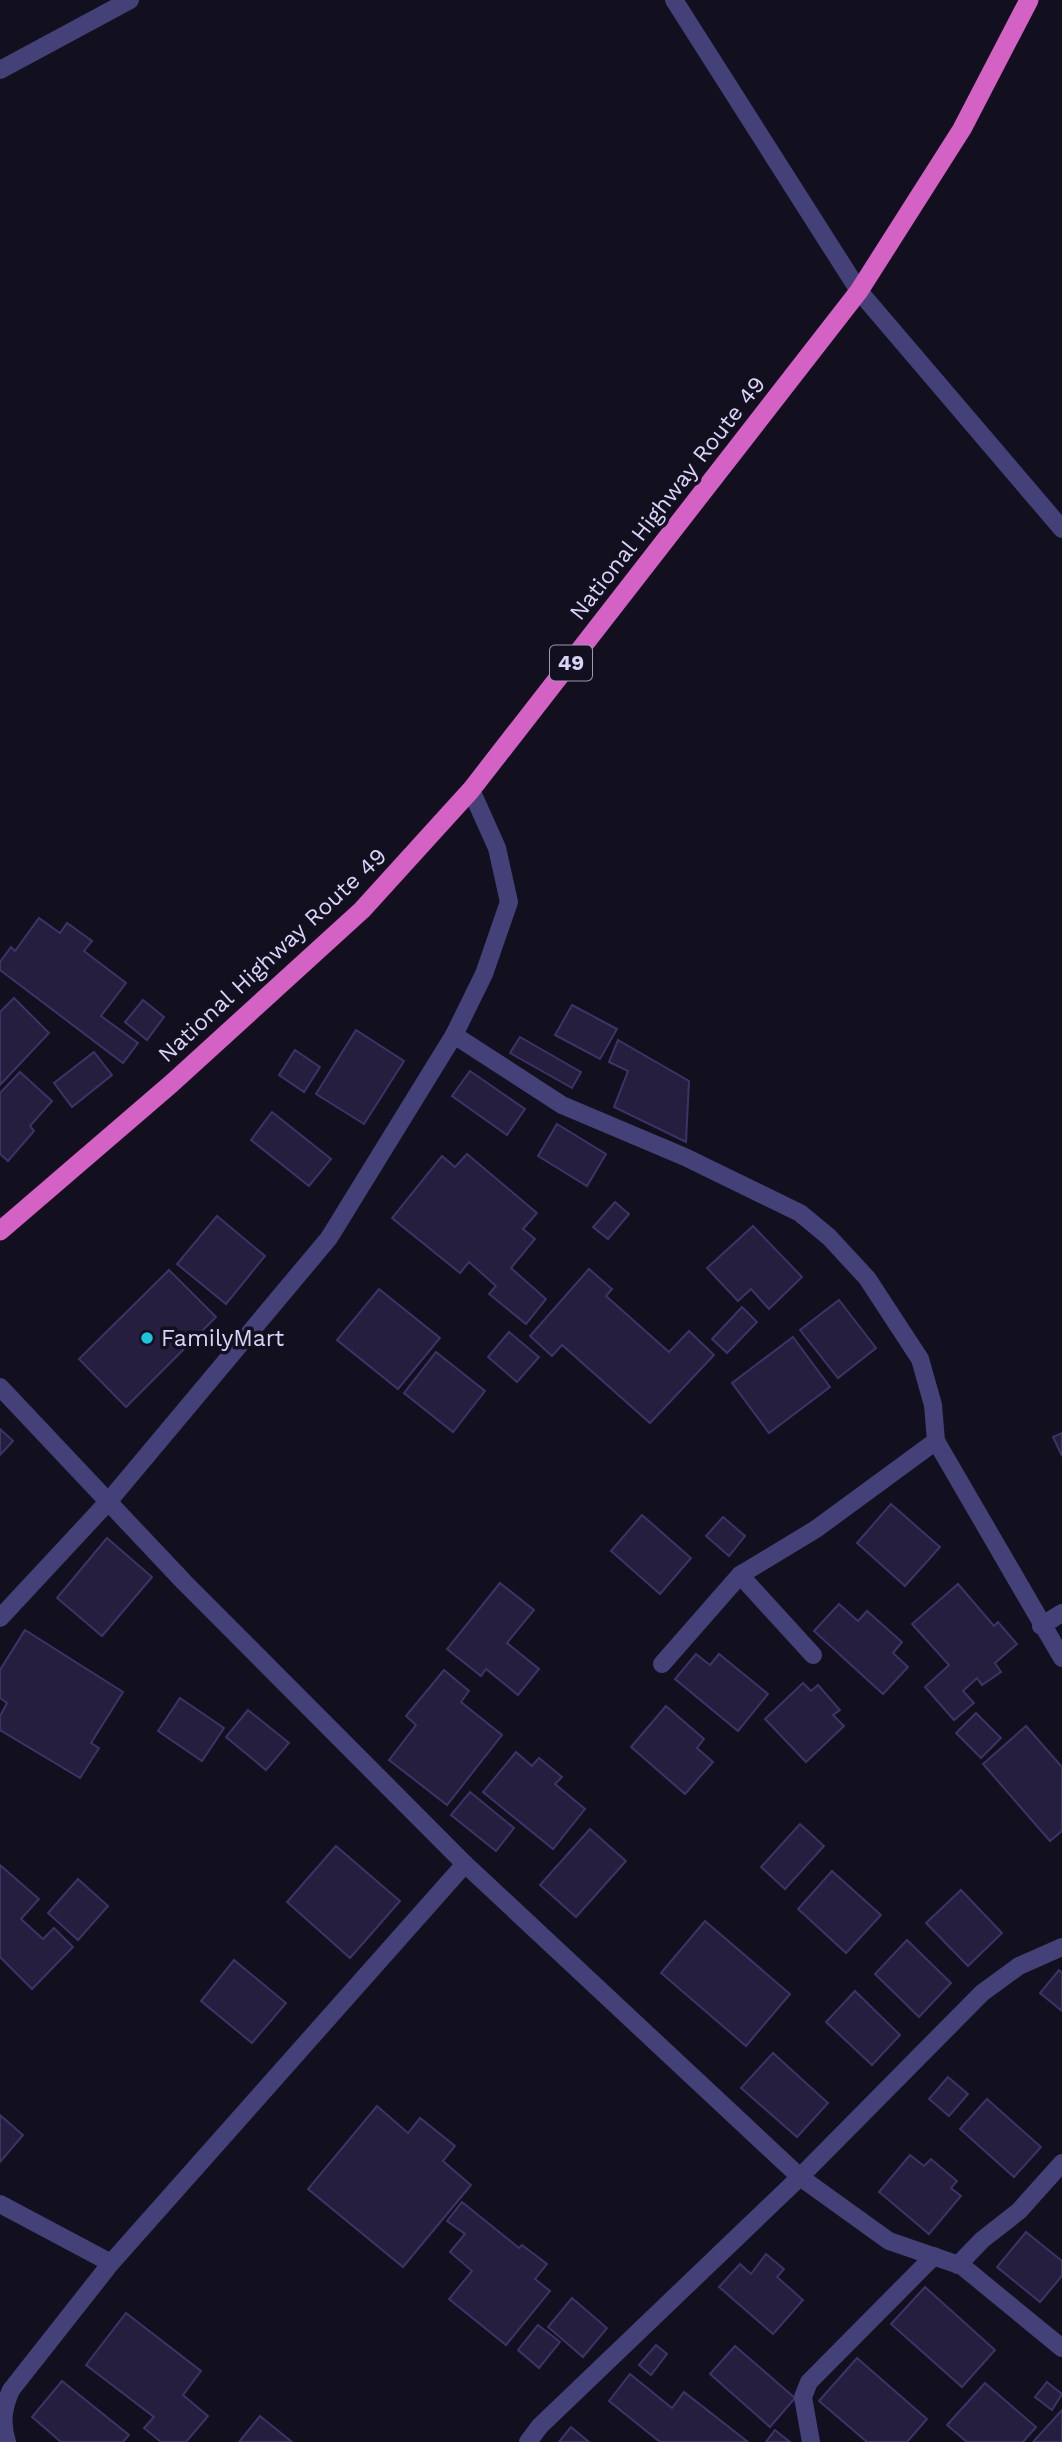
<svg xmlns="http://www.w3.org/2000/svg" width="1062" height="2442" font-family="'Work Sans',sans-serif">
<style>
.building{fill:#251e3e;stroke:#3e3367;stroke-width:2}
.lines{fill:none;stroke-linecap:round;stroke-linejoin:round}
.minor{stroke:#444078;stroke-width:18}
.tertiary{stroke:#444078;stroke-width:18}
.trunk{stroke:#d462c4;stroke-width:19}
.poi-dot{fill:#1cc4dd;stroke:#120f1f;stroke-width:2.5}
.labels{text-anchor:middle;stroke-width:7;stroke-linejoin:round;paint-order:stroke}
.shield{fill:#120f1f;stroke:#9d98b8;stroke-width:2}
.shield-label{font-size:21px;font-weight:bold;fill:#d8d3f9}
.street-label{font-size:23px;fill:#d8d3f9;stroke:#120f1f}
.poi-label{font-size:23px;fill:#d8d3f9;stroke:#120f1f;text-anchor:start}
</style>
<rect width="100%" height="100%" fill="#120f1f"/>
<g class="building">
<path d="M 39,918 L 60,933 L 67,923 L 92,941 L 84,951 L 126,983 L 101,1016 L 138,1043 L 123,1063 L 0,970 L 0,962 L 11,947 L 15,951 Z"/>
<path d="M 14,998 L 49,1033 L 0,1085 L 0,1012 Z"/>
<path d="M 143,1000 L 164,1017 L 147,1040 L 125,1022 Z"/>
<path d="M 572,1005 L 617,1029 L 600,1059 L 555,1035 Z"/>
<path d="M 356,1030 L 404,1061 L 364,1124 L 316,1094 Z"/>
<path d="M 520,1037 L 581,1072 L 572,1088 L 510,1053 Z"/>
<path d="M 618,1040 L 689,1081 L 686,1142 L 614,1107 L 628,1071 L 609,1062 Z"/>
<path d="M 295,1050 L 320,1067 L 304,1092 L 279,1075 Z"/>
<path d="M 94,1052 L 112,1075 L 72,1107 L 54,1083 Z"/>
<path d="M 470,1071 L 525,1109 L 507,1135 L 452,1096 Z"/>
<path d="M 20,1072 L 52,1101 L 30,1126 L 34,1131 L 8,1161 L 0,1154 L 0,1093 Z"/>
<path d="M 272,1112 L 331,1159 L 309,1186 L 251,1140 Z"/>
<path d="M 557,1124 L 606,1154 L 587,1186 L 538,1156 Z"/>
<path d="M 467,1154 L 537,1213 L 523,1229 L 535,1239 L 511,1268 L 546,1299 L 526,1324 L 489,1294 L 496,1286 L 469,1262 L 460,1273 L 392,1218 L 442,1156 L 455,1167 Z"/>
<path d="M 615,1202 L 629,1214 L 608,1239 L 593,1227 Z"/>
<path d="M 217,1216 L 265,1256 L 226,1304 L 177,1264 Z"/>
<path d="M 753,1226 L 802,1277 L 769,1309 L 751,1289 L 738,1301 L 707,1268 Z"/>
<path d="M 589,1269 L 612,1289 L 606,1296 L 669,1352 L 689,1331 L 714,1355 L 650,1423 L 562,1345 L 552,1356 L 530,1336 Z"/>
<path d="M 169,1270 L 216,1317 L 126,1407 L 79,1359 Z"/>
<path d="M 379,1289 L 440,1338 L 398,1389 L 337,1340 Z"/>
<path d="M 839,1300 L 876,1348 L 838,1378 L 800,1330 Z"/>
<path d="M 742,1307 L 757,1322 L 727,1353 L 712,1339 Z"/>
<path d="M 509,1332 L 539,1357 L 517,1382 L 488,1357 Z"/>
<path d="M 793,1337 L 830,1387 L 769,1433 L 732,1383 Z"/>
<path d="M 436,1352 L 485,1391 L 453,1432 L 404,1393 Z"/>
<path d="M 0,1429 L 13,1441 L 0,1455 Z"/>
<path d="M 1062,1433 L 1062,1456 L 1053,1437 Z"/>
<path d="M 891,1504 L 940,1547 L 905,1586 L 857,1543 Z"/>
<path d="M 642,1515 L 691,1558 L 660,1594 L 611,1551 Z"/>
<path d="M 723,1517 L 745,1536 L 729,1556 L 706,1536 Z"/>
<path d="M 107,1538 L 152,1577 L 102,1636 L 57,1598 Z"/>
<path d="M 500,1583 L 534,1610 L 507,1643 L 539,1669 L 518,1695 L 486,1669 L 481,1676 L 447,1649 Z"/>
<path d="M 958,1584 L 994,1626 L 998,1622 L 1017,1644 L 995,1663 L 1001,1672 L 982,1685 L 977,1678 L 963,1691 L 974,1703 L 954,1720 L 925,1687 L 949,1665 L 912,1624 Z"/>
<path d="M 839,1604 L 858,1621 L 867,1611 L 902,1642 L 893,1653 L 908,1667 L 883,1694 L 814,1631 Z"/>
<path d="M 25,1630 L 123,1692 L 91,1743 L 99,1748 L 80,1778 L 0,1730 L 0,1716 L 7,1703 L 0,1698 L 0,1670 Z"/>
<path d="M 696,1654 L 710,1665 L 719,1654 L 768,1694 L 738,1731 L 675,1679 Z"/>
<path d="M 444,1670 L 469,1691 L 461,1702 L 502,1735 L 447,1805 L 389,1760 L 416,1725 L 406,1716 Z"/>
<path d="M 803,1683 L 811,1691 L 818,1685 L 840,1710 L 833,1715 L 844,1726 L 806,1762 L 765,1719 Z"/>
<path d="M 180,1698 L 224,1728 L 202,1761 L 158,1731 Z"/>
<path d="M 666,1706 L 704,1739 L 697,1748 L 713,1762 L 685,1794 L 631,1747 Z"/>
<path d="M 248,1710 L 289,1743 L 266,1770 L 226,1737 Z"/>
<path d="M 976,1713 L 1001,1738 L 981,1758 L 956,1733 Z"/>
<path d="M 1026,1726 L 1062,1767 L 1062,1831 L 1050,1841 L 983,1764 Z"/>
<path d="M 516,1752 L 532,1766 L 539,1758 L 562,1777 L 555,1784 L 585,1809 L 553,1849 L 483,1792 Z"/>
<path d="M 470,1792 L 514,1828 L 496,1851 L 451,1815 Z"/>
<path d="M 800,1824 L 824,1846 L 785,1889 L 761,1867 Z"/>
<path d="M 590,1829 L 626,1861 L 576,1917 L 540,1885 Z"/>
<path d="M 336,1846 L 400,1901 L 350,1958 L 287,1902 Z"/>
<path d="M 0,1865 L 39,1899 L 21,1919 L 43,1939 L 54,1928 L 73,1947 L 32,1989 L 0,1957 Z"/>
<path d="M 832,1871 L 881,1915 L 846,1953 L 798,1909 Z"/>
<path d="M 78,1879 L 108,1906 L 78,1940 L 48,1913 Z"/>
<path d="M 961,1890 L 1002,1933 L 968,1966 L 926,1923 Z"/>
<path d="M 705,1921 L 790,1994 L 746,2046 L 661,1973 Z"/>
<path d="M 907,1940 L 951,1983 L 919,2017 L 875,1974 Z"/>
<path d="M 234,1960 L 286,2003 L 252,2043 L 201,2001 Z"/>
<path d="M 1059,1970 L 1062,1973 L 1062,2011 L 1040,1993 Z"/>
<path d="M 855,1991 L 900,2035 L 872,2065 L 826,2022 Z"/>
<path d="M 773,2053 L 828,2103 L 797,2137 L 741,2088 Z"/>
<path d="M 948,2077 L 968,2094 L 949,2116 L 929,2099 Z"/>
<path d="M 987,2099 L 1041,2147 L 1014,2177 L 960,2129 Z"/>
<path d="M 377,2106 L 408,2133 L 420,2118 L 455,2146 L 443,2161 L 471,2185 L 403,2267 L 308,2189 Z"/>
<path d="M 0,2115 L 23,2135 L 0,2162 Z"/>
<path d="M 910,2155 L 924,2166 L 931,2159 L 957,2181 L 951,2188 L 961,2196 L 929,2234 L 879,2192 Z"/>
<path d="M 462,2202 L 519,2248 L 522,2245 L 547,2264 L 535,2279 L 550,2291 L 506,2345 L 449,2299 L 472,2271 L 450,2252 L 465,2234 L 447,2221 Z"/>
<path d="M 1026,2232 L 1062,2261 L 1062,2276 L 1040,2302 L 997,2267 Z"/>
<path d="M 766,2254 L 784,2269 L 777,2277 L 803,2300 L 773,2334 L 719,2287 L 740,2264 L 751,2274 Z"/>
<path d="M 925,2287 L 995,2350 L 962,2387 L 891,2324 Z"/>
<path d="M 572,2298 L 607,2328 L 583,2357 L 548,2327 Z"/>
<path d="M 126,2313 L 201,2371 L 183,2395 L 208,2416 L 186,2442 L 161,2442 L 144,2428 L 154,2417 L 86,2365 Z"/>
<path d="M 538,2325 L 560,2342 L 539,2368 L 518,2350 Z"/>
<path d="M 656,2345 L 667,2354 L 651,2375 L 639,2365 Z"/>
<path d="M 735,2346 L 795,2398 L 770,2427 L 710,2374 Z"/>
<path d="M 857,2358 L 927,2419 L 907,2442 L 867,2442 L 819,2401 Z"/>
<path d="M 630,2374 L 672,2408 L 684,2392 L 748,2442 L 660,2442 L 609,2401 Z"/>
<path d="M 62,2381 L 129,2435 L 123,2442 L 61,2442 L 32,2417 Z"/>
<path d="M 1047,2382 L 1062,2394 L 1052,2410 L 1035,2397 Z"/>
<path d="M 985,2383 L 1036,2427 L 1023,2442 L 967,2442 L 947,2425 Z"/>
<path d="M 1062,2410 L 1062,2442 L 1033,2442 Z"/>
<path d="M 260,2416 L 292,2442 L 239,2442 Z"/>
<path d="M 571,2427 L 589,2442 L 559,2442 Z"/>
<path d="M 775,2430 L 790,2442 L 766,2442 Z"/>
</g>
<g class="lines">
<g class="minor">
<path d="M 0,70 L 130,0"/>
<path d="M 454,1035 L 562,1105 L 685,1157 L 800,1213 L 829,1237 L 867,1278 L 920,1359 L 933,1405 L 936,1441 L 1062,1658"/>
<path d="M 0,1387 L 184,1582 L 465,1864 L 800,2177 L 889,2241 L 962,2266 L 1062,2348"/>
<path d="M 740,1575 L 813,1655"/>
<path d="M 0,1618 L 108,1502 L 329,1238 L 454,1035 L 484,974 L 509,902 L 497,848 L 471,790"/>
<path d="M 1041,1626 L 1062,1613"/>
<path d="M 662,1664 L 740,1575 L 816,1529 L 936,1441"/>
<path d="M 0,2204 L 111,2263"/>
<path d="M 958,2265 L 982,2240 L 1019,2211 L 1062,2163"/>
<path d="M 7,2442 C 1,2423 3,2408 11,2390 L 111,2263 L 465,1864"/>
<path d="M 528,2442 L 540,2426 L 800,2177 L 982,1993 L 1019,1966 L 1062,1947"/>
<path d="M 811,2442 L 803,2397 L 809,2382 L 934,2256"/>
</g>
<path class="tertiary" d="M 674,0 L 859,291 L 1062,529"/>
<path class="trunk" d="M 0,1231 L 171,1084 L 362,910 L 471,790 L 859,291 L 962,129 L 1029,0"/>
</g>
<circle class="poi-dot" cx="147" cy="1338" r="7"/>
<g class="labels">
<rect class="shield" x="550" y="645.5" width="42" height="35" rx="5"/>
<g class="shield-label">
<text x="571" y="670">49</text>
</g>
<g class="street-label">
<text transform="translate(667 498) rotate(-52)" y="8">National Highway Route 49</text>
<text transform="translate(272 955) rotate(-43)" y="8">National Highway Route 49</text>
</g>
<g class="poi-label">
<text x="161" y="1346">FamilyMart</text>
</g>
</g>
</svg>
